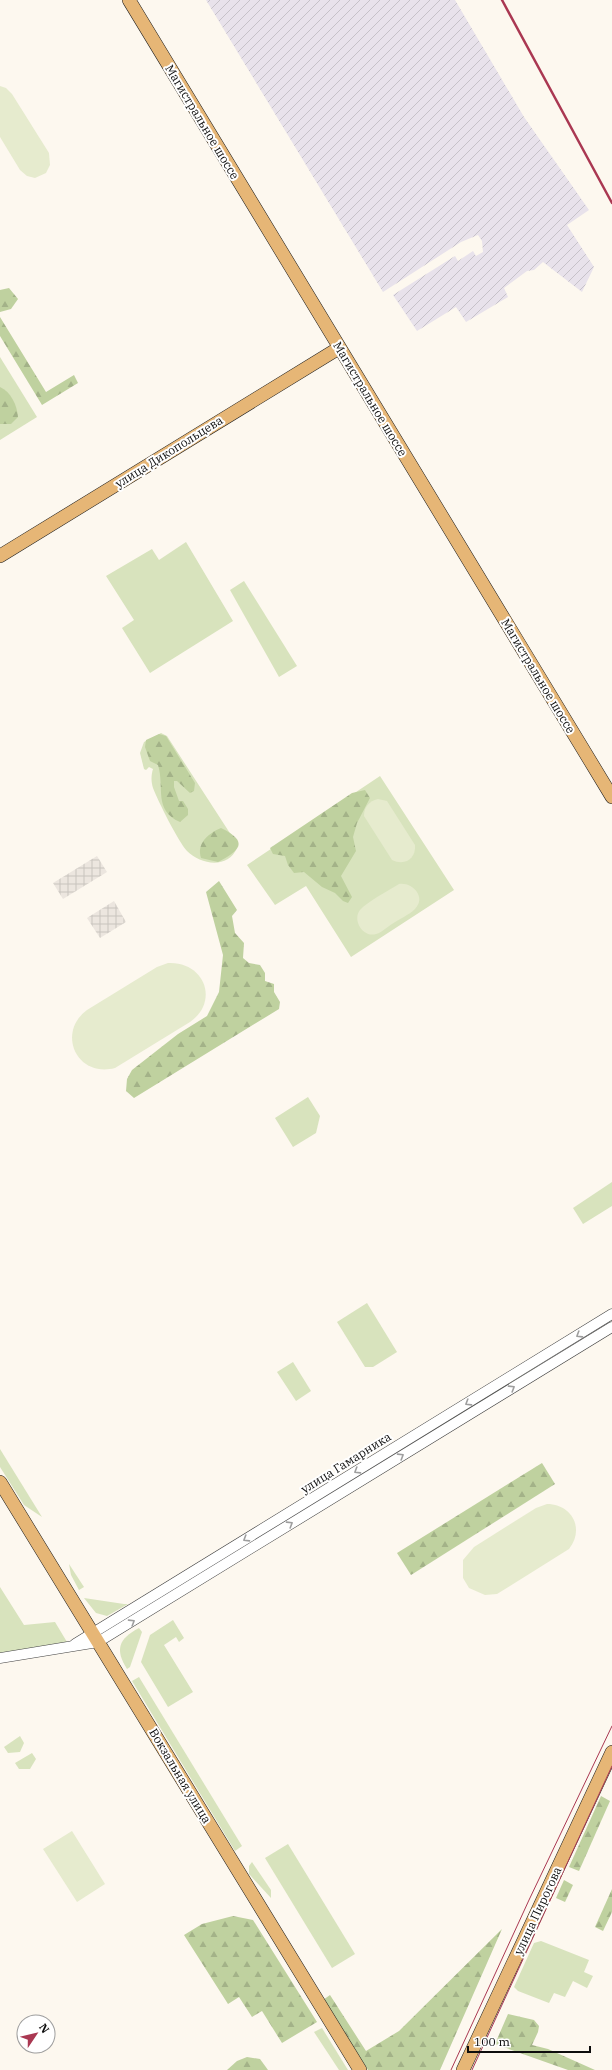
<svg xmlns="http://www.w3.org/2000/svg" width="612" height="2070" font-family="'IBM Plex Serif',serif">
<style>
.industrial{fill:url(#industrial-furrows)}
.grass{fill:#d8e3bd}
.forest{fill:url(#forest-firs)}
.pitch{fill:#e6ebce}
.plaza{fill:url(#plaza-grid)}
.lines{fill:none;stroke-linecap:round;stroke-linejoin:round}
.minor-casing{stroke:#404040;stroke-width:11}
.major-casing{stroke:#1e1e1e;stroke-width:14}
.minor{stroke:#fff;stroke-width:10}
.major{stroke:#e6b676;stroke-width:13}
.tram{stroke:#aa3852;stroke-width:1}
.rail{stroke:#aa3852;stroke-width:2.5}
.oneway{stroke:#9e9e9e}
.labels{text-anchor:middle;stroke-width:4;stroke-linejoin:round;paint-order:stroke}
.street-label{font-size:12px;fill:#0d0d0d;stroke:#fff}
</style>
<defs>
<pattern id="industrial-furrows" width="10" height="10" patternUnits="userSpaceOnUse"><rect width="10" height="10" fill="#e8e2eb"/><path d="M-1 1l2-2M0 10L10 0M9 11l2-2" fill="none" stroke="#c6c1c8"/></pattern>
<pattern id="forest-firs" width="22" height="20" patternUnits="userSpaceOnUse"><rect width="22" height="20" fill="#bfd19f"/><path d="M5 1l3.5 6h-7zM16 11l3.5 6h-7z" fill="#a3b288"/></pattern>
<pattern id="plaza-grid" width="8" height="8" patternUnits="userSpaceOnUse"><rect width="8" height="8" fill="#ece6df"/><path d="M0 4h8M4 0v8" fill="none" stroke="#c9c4be"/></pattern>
</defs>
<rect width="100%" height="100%" fill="#fdf8ef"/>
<path class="industrial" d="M 206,0 L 455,0 L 524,117 L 589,210 L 567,225 L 594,267 L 582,292 L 543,262 L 534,270 L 527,271 L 504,288 L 508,297 L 466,322 L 456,307 L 417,331 L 393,295 L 455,256 L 458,261 L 473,251 L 476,256 L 483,252 L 482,241 L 478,235 L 461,242 L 383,292 Z"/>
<g class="grass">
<path d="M 0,357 L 37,417 L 0,440 Z"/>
<path d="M 186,542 L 233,621 L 150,673 L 122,628 L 134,620 L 106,576 L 152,549 L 159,560 Z"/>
<path d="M 244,581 L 297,666 L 279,677 L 230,590 Z"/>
<path d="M 161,733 L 167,736 L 235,841 L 237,848 C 228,869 201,865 187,851 C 178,841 158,801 153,788 C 151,782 151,775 153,769 L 149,767 L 146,770 L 144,769 L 140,753 L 144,742 Z"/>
<path d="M 380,776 L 454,890 L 351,957 L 306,886 L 275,905 L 247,865 Z"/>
<path d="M 308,1097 L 320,1116 L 316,1133 L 293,1147 L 275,1118 Z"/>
<path d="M 612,1182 L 612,1206 L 583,1224 L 573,1208 Z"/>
<path d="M 367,1303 L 397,1352 L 373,1367 L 365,1367 L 337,1322 Z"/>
<path d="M 293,1362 L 311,1391 L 296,1401 L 277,1372 Z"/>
<path d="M 536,1366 L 537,1367 L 420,1439 L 419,1438 Z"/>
<path d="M 0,1449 L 42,1517 L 24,1505 L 0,1467 Z"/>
<path d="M 69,1564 L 84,1587 L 79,1590 L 71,1575 Z"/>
<path d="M 0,1587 L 24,1625 L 55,1622 L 70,1647 L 0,1658 Z"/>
<path d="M 84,1598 L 124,1604 L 128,1604 L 107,1616 L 96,1613 Z"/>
<path d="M 173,1620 L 184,1638 L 179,1642 L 176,1637 L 164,1645 L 193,1692 L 168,1707 L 141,1662 L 150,1635 Z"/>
<path d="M 139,1628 L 142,1632 L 130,1667 L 127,1669 C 115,1650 118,1639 139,1628 Z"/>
<path d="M 139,1677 L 242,1846 L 235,1851 L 132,1681 Z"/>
<path d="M 20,1736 L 24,1743 L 20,1752 L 8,1753 L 4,1747 Z"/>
<path d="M 32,1753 L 36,1759 L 30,1769 L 19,1769 L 15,1763 Z"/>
<path d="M 288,1844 L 355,1954 L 332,1968 L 265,1858 Z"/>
<path d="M 252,1862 L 271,1890 L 271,1898 L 249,1874 L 249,1866 Z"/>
<path d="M 541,1941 L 589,1960 L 584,1972 L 593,1976 L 587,1988 L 573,1981 L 565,1997 L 554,1993 L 549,2003 L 518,1991 L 514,1987 L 534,1943 Z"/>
<path d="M 322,2028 L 348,2070 L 339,2070 L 314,2032 Z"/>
</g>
<g class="forest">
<path d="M 9,288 L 18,299 L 11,309 L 0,312 L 0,290 Z"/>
<path d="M 0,317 L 46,392 L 74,375 L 78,383 L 42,405 L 0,336 Z"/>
<path d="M 0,387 C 11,392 17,405 18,417 L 11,424 L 0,424 Z"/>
<path d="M 159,734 L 166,736 L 195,783 L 194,791 L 190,793 L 177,781 L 174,781 L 174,787 L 179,801 L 183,801 L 188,809 L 188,815 L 180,822 C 153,810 165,788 158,765 L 150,761 L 145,747 L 146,740 Z"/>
<path d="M 365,790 L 370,798 L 357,823 L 353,837 L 356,851 L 341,876 L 352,897 L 348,903 L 343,901 L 335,893 L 322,887 L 304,872 L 294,873 L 288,865 L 285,856 L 273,854 L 270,848 L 352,793 Z"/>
<path d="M 221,828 C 250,842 239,851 218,862 L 201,858 C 196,843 209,833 221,828 Z"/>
<path d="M 219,881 L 237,910 L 232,916 L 235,933 L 244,943 L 243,958 L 249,963 L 260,965 L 265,973 L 265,981 L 274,984 L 274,992 L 280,1002 L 279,1009 L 134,1098 L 126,1091 L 127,1079 L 132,1070 L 178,1034 L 207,1016 L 219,992 L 223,955 L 206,892 Z"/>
<path d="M 542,1463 L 555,1484 L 411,1575 L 397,1553 Z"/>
<path d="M 601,1796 L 610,1801 L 579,1871 L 569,1867 Z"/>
<path d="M 564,1880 L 573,1885 L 565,1902 L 556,1898 Z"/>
<path d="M 612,1889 L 612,1912 L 603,1931 L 595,1927 Z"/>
<path d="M 233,1916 L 253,1920 L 317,2022 L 282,2043 L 262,2011 L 252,2017 L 239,1997 L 228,2004 L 184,1935 L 202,1924 Z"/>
<path d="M 502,1929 L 440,2070 L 368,2070 L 323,2000 L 330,1995 L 366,2051 L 399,2031 Z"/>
<path d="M 508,2014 L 534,2020 L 539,2026 L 538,2032 L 532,2045 L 548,2049 L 595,2070 L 568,2070 L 495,2044 Z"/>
<path d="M 247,2057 L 260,2059 L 268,2070 L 227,2070 L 237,2061 Z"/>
</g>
<g class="pitch">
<path d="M 0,86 L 6,88 L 12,94 L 49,153 L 50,165 L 46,173 L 35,178 L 27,176 L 20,170 L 0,137 Z"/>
<path d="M 378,799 L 387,801 L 415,845 C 416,859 405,866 392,860 L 364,816 C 364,807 369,801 378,799 Z"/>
<path d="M 399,884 C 412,882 427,897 415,909 C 409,915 399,919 392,924 C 387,927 381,933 376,934 C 363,938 352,920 360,910 C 368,901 388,891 399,884 Z"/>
<path d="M 168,963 C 204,961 220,1001 190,1022 L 115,1068 C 77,1078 56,1033 87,1010 L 157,967 Z"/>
<path d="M 547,1504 C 572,1504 585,1529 569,1549 L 497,1594 L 485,1595 L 469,1588 L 463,1578 L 463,1560 L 474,1547 L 536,1508 Z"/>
<path d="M 72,1831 L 105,1884 L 77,1902 L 43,1849 Z"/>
</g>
<g class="plaza">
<path d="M 97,856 L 107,872 L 63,899 L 53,883 Z"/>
<path d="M 114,901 L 126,922 L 100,938 L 87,918 Z"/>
</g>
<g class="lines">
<g class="minor-casing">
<g id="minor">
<path d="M 75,1644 L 612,1314"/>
<path d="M 0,1658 L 98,1642 L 612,1327"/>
</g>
</g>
<g class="major-casing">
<g id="major">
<path d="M 129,0 L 612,797"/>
<path d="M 0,556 L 339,348"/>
<path d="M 0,1482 L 360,2070"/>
<path d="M 463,2070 L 612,1752"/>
</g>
</g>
<use href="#minor" class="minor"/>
<use href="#major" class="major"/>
<g class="tram">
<path d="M 451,2070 L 529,1900 L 612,1726"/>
<path d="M 472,2070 L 612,1766"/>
</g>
<path class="rail" d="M 502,0 L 612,203"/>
</g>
<defs><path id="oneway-chevron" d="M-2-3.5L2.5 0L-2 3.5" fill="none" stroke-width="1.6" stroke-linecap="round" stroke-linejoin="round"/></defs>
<g class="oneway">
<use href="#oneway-chevron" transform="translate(579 1335) rotate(148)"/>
<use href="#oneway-chevron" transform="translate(512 1388) rotate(-32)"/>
<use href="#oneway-chevron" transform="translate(468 1403) rotate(148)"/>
<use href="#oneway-chevron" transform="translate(401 1456) rotate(-32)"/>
<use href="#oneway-chevron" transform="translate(357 1471) rotate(148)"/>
<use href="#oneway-chevron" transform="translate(290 1524) rotate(-32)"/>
<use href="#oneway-chevron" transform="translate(246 1539) rotate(148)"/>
<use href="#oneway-chevron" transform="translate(132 1622) rotate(-32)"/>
</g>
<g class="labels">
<g class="street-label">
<text transform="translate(202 122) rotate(59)" y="4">Магистральное шоссе</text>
<text transform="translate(370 399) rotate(59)" y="4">Магистральное шоссе</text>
<text transform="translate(169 452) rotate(-32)" y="4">улица Дикопольцева</text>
<text transform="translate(538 676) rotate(59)" y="4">Магистральное шоссе</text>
<text transform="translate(346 1463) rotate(-32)" y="4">улица Гамарника</text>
<text transform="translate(180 1776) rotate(59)" y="4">Вокзальная улица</text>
<text transform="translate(538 1911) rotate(-65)" y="4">улица Пирогова</text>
</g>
</g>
<g transform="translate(36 2034) rotate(55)"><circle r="19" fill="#ffffff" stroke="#9e9e9e"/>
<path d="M0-3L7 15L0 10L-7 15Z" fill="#aa3852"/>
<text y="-6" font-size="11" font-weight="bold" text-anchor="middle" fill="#0d0d0d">N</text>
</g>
<path d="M468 2046v6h122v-6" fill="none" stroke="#0d0d0d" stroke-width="2"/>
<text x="474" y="2046" font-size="12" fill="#0d0d0d" stroke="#ffffff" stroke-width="3" paint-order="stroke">100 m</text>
</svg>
